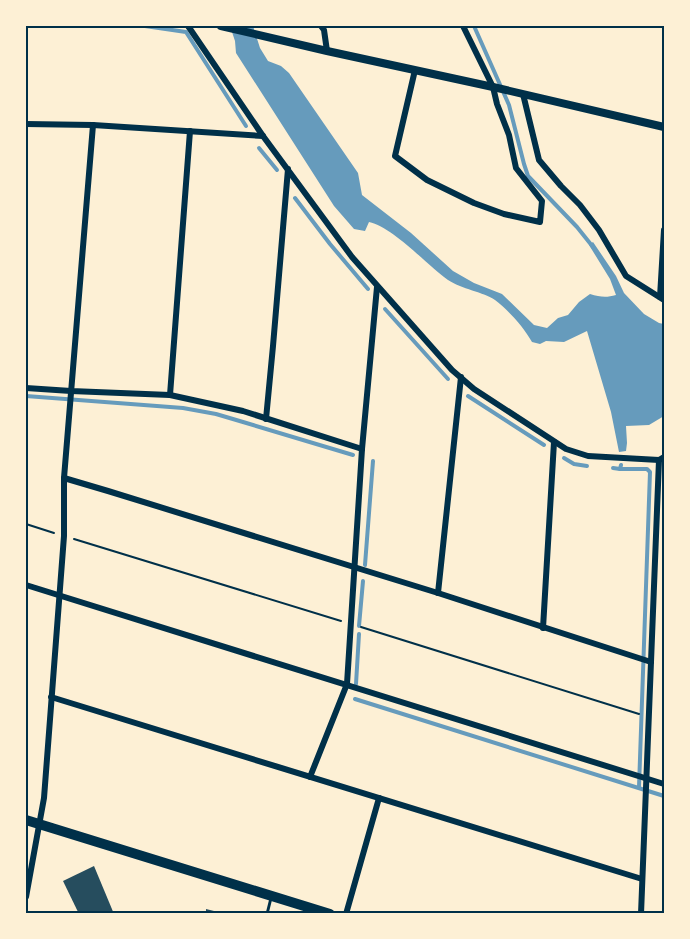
<svg xmlns="http://www.w3.org/2000/svg" width="690" height="939" font-family="Georgia,serif">
<style>
.water{fill:#669bbc}
.lines{fill:none;stroke-linecap:round;stroke-linejoin:round}
.stream{stroke:#669bbc;stroke-width:4}
.building{fill:#264d5e}
.path{stroke:#003049;stroke-width:2}
.service{stroke:#003049;stroke-width:3}
.minor{stroke:#003049;stroke-width:6}
.tertiary{stroke:#003049;stroke-width:8}
.trunk{stroke:#003049;stroke-width:10}
.neatline{fill:none;stroke:#003049;stroke-width:2}
</style>
<rect width="100%" height="100%" fill="#fdf0d5"/>
<path class="water" d="M 230,26 L 253,26 L 260,48 L 268,61 L 281,66 L 289,73 L 358,173 L 362,195 L 411,233 L 453,271 L 474,283 L 502,294 L 534,325 L 547,328 L 558,318 L 568,315 L 579,302 L 590,294 C 600,297 606,298 616,295 L 610,279 L 589,245 L 593,242 L 616,276 L 624,293 L 644,314 L 659,323 L 664,324 L 664,416 L 649,425 L 626,426 L 627,443 L 626,451 L 619,452 L 611,412 L 587,331 L 564,342 L 546,341 L 540,344 L 532,342 C 523,326 509,311 495,300 C 484,292 461,289 448,280 C 427,265 393,227 369,222 L 365,231 L 354,229 L 334,206 L 236,53 L 235,41 Z"/>
<g class="lines">
<g class="stream">
<path d="M 145,26 L 186,32 L 246,126"/>
<path d="M 474,26 L 509,105 L 524,164 L 528,176 L 577,227 L 593,247"/>
<path d="M 259,148 L 277,170"/>
<path d="M 295,198 L 330,244 L 368,289"/>
<path d="M 385,309 L 448,379"/>
<path d="M 26,396 L 183,408 L 216,414 L 243,422 L 353,455"/>
<path d="M 468,396 L 544,445"/>
<path d="M 564,458 L 574,464 L 587,466"/>
<path d="M 621,465 L 620,469 L 647,469 L 650,472 L 639,787"/>
<path d="M 613,468 L 620,469"/>
<path d="M 365,565 L 373,461"/>
<path d="M 359,626 L 363,581"/>
<path d="M 356,684 L 359,634"/>
<path d="M 355,699 L 664,796"/>
</g>
</g>
<g class="building">
<path d="M 94,866 L 114,914 L 79,914 L 63,881 Z"/>
<path d="M 206,909 L 222,913 L 222,914 L 206,914 Z"/>
</g>
<g class="lines">
<g class="path">
<path d="M 26,524 L 54,533"/>
<path d="M 74,539 L 341,621"/>
<path d="M 361,627 L 639,714"/>
</g>
<path class="service" d="M 267,914 L 271,898"/>
<g class="minor">
<path d="M 188,26 L 263,136 L 352,257 L 452,370 L 474,389 L 566,449 L 588,456 L 659,460 L 664,457"/>
<path d="M 321,26 L 324,30 L 327,51"/>
<path d="M 415,70 L 395,156 L 427,180 L 474,203 L 504,214 L 540,222 L 542,201 L 516,168 L 509,135 L 497,104 L 493,87 L 463,26"/>
<path d="M 523,94 L 539,160 L 561,186 L 580,205 L 599,230 L 626,276 L 664,300"/>
<path d="M 26,124 L 93,125 L 263,136"/>
<path d="M 660,297 L 664,230"/>
<path d="M 26,388 L 71,391 L 170,395 L 243,411 L 362,449"/>
<path d="M 170,395 L 190,131"/>
<path d="M 266,419 L 273,346 L 288,169"/>
<path d="M 64,478 L 108,491 L 438,593 L 651,662"/>
<path d="M 26,585 L 664,784"/>
<path d="M 438,593 L 461,377"/>
<path d="M 543,628 L 554,442"/>
<path d="M 51,697 L 642,879"/>
<path d="M 310,777 L 347,684 L 362,449 L 377,287"/>
<path d="M 26,897 L 44,798 L 64,536 L 64,478 L 93,125"/>
<path d="M 346,914 L 379,798"/>
<path d="M 641,914 L 659,460"/>
</g>
<path class="tertiary" d="M 221,26 L 327,51 L 493,87 L 664,127"/>
<path class="trunk" d="M 26,820 L 330,914"/>
</g>
<rect width="690" height="939" fill="none" stroke="#fdf0d5" stroke-width="54"/>
<rect x="27" y="27" width="636" height="885" class="neatline"/>
</svg>
